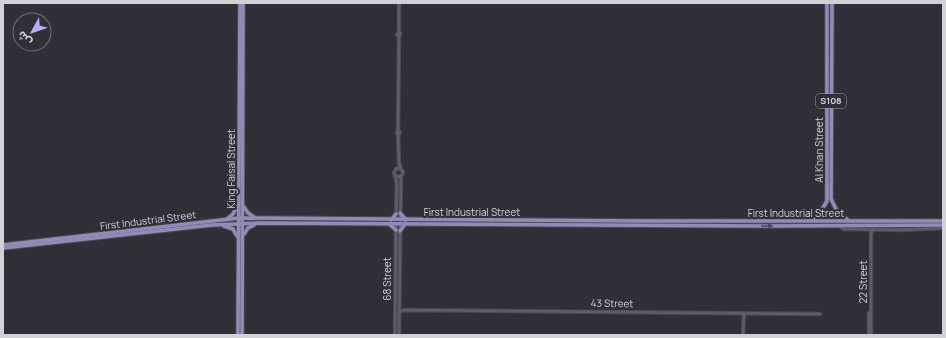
<svg xmlns="http://www.w3.org/2000/svg" width="946" height="338" font-family="Manrope,'Noto Sans Arabic',sans-serif">
<style>
.lines{fill:none;stroke-linecap:round;stroke-linejoin:round}
.minor-casing{stroke:#4c4b52;stroke-width:4.5}
.major-casing{stroke:#4c4b52;stroke-width:5.5}
.minor{stroke:#5e5d67;stroke-width:2.5}
.major{stroke:#928bb7;stroke-width:3.5}
.oneway{fill:#4d4b5e}
.labels{text-anchor:middle;stroke-width:4;stroke-linejoin:round;paint-order:stroke}
.shield{fill:#302f38;stroke:#a1a0a7;stroke-width:1}
.shield-label{font-size:9px;font-weight:bold;fill:#d2d1d6}
.street-label{font-size:10px;fill:#d2d1d6;stroke:#302f38}
</style>
<rect width="100%" height="100%" fill="#302f38"/>
<g class="lines">
<g class="minor-casing">
<g id="minor">
<path d="M 399,32 L 399,3"/>
<path d="M 398,33 L 400,33 L 400,35 L 397,35 Z"/>
<path d="M 398,131 L 399,36"/>
<path d="M 398,131 L 400,132 L 399,134 L 397,133 Z"/>
<path d="M 398,134 L 399,163 L 401,169"/>
<path d="M 396,176 L 399,177 L 402,175 L 403,172 L 401,169 L 397,168 L 394,172 L 397,184 L 396,214"/>
<path d="M 839,226 L 844,229 L 901,230 L 943,228"/>
<path d="M 399,312 L 403,310 L 820,314"/>
<path d="M 395,335 L 396,223"/>
<path d="M 399,335 L 401,176"/>
<path d="M 743,335 L 744,313"/>
<path d="M 869,335 L 869,313"/>
<path d="M 871,335 L 871,234 L 873,229"/>
</g>
</g>
<g class="major-casing">
<g id="major">
<path d="M 832,3 L 831,199 L 837,211 L 849,221"/>
<path d="M 244,207 L 248,213 L 254,217"/>
<path d="M 400,213 L 406,220"/>
<path d="M 227,219 L 233,214 L 238,205"/>
<path d="M 391,220 L 396,214"/>
<path d="M 809,220 C 818,217 823,209 827,201 L 827,3"/>
<path d="M 389,224 L 396,230"/>
<path d="M 224,226 L 233,229 L 237,236"/>
<path d="M 400,231 L 405,224"/>
<path d="M 244,234 L 248,228 L 254,225"/>
<path d="M 3,245 L 239,218 L 641,221 L 943,221"/>
<path d="M 3,248 L 212,225 L 260,223 L 767,226 L 943,225"/>
<path d="M 238,335 L 240,3"/>
<path d="M 242,335 L 243,3"/>
</g>
</g>
<use href="#minor" class="minor"/>
<use href="#major" class="major"/>
</g>
<defs><path id="oneway-solid" d="M-6-.8H1V-3.2L6.5 0L1 3.2V.8H-6Z"/></defs>
<use class="oneway" href="#oneway-solid" transform="translate(767 226)"/>
<g class="labels">
<rect class="shield" x="816" y="94" width="30" height="14" rx="3"/>
<g class="shield-label">
<text x="831" y="104">S108</text>
</g>
<g class="street-label">
<text transform="translate(819 150) rotate(-90)" y="4">Al Khan Street</text>
<text transform="translate(231 169) rotate(-90)" y="4">King Faisal Street</text>
<text x="472" y="216">First Industrial Street</text>
<text x="796" y="217">First Industrial Street</text>
<text transform="translate(148 220) rotate(-7)" y="4">First Industrial Street</text>
<text transform="translate(387 279) rotate(-90)" y="4">68 Street</text>
<text transform="translate(863 282) rotate(-90)" y="4">22 Street</text>
<text transform="translate(612 303) rotate(1)" y="4">43 Street</text>
</g>
</g>
<rect width="946" height="338" fill="none" stroke="#d2d1d6" stroke-width="8"/>
<g transform="translate(32 32) rotate(230)"><circle r="19" fill="#302f38" stroke="#717077"/>
<path d="M0-3L7 15L0 10L-7 15Z" fill="#b8abf7"/>
<text y="-6" font-size="11" font-weight="bold" text-anchor="middle" fill="#d2d1d6">ش</text>
</g>
</svg>
